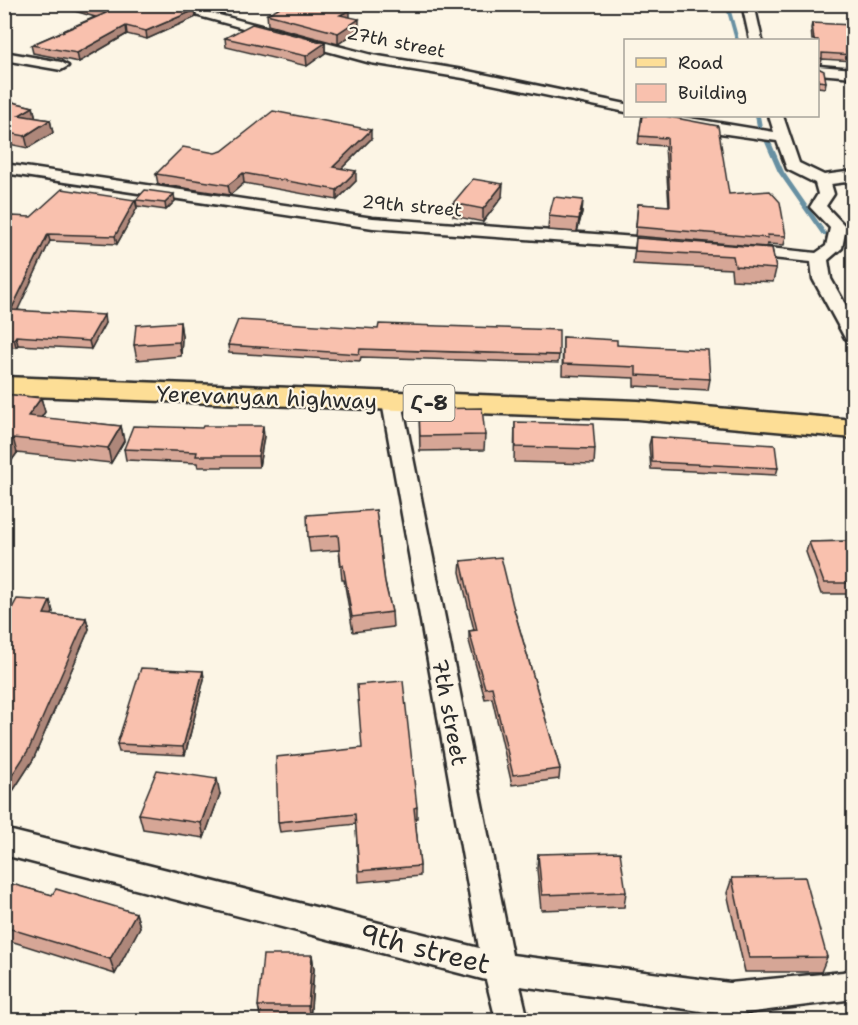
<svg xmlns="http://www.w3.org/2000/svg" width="858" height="1025" font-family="'Shantell Sans','Noto Sans Armenian',sans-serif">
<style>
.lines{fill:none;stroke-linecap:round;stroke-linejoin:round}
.stream{fill:#6890a2;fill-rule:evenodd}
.minor-casing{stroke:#2b2b2b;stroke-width:5}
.primary-casing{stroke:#2b2b2b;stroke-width:5}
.minor{fill:#fcf5e5;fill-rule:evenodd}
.primary{fill:#fdde96;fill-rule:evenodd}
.wall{fill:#d6a696;stroke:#2b2b2b;stroke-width:1.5}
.shaded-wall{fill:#ae877a;stroke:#2b2b2b;stroke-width:1.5}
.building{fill:#f9c1ae;stroke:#2b2b2b;stroke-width:1.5}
.labels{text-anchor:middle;stroke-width:4.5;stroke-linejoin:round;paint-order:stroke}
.far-street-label{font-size:18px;fill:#2b2b2b;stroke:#fcf5e5}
.shield{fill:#fcf5e5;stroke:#6a6863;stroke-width:1.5}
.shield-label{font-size:21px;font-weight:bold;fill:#2b2b2b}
.street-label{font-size:22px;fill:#2b2b2b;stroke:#fcf5e5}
.near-street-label{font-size:27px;fill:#2b2b2b;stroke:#fcf5e5}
</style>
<rect width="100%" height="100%" fill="#fcf5e5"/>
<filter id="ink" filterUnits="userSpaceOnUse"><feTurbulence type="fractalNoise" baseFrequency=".0167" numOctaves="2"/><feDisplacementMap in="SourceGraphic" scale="12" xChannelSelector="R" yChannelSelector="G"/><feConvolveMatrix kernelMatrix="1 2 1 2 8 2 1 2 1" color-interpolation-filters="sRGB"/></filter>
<g filter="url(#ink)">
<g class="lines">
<g class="stream">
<path d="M 725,4 L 729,4 L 739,40 L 735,40 Z"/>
<path d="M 755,116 L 760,116 L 763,132 L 758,131 Z"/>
<path d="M 765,139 L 770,140 L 784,172 L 827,234 L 826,235 L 822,235 L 778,172 L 764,140 Z"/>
</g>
<g class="minor-casing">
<g id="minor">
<path d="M 155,4 L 177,4 L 372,55 L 463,70 L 626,104 L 626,112 L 463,78 L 371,63 Z"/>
<path d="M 742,4 L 754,4 L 762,40 L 750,40 Z"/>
<path d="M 4,52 L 61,62 L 68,66 L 61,70 L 4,60 Z"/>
<path d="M 818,66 L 854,69 L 854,77 L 818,74 Z"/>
<path d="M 652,116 L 677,116 L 774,132 L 769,116 L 783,116 L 799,163 L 824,175 L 854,171 L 854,181 L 831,184 L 834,194 L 826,206 L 846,227 L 842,248 L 828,260 L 831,279 L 854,320 L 854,344 L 845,338 L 813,279 L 811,262 L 742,255 L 734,250 L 742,245 L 816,253 L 826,246 L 830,228 L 810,207 L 818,194 L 815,183 L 787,169 L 777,141 L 720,133 L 654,119 Z"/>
<path d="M 4,164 L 373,218 L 664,239 L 672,244 L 664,249 L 373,228 L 4,173 Z"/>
<path d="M 392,396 L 399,398 L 402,402 L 512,955 L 730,983 L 843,972 L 854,968 L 854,999 L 730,1015 L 520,986 L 528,1020 L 496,1020 L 486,980 L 4,855 L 4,829 L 479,948 L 382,402 L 385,398 Z"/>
</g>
</g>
<g class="primary-casing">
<path id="primary" d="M 4,377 L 638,401 L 854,420 L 854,438 L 638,419 L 4,395 Z"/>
</g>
<use href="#minor" class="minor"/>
<use href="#primary" class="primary"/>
</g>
<g class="wall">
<path d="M 51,4 L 175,4 L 195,10 L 196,17 L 147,39 L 127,34 L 79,62 L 33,53 L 31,45 L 95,17 Z"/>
<path d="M 188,4 L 225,4 L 211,11 Z"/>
<path d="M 267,14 L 359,30 L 338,44 L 268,25 Z"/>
<path d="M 812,23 L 854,37 L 854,61 L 822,59 L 821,64 L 818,64 L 818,40 L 812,40 L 811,28 Z"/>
<path d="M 225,38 L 325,43 L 325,53 L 307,66 L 226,47 Z"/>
<path d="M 818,68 L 826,82 L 825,88 L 818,87 Z"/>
<path d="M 4,100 L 33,107 L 36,118 L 50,120 L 53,133 L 28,148 L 4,143 Z"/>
<path d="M 642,116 L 729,194 L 786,236 L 784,245 L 767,244 L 766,247 L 635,236 L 638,204 L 669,206 L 665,146 L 638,144 Z"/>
<path d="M 371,139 L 342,168 L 356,181 L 337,200 L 244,183 L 230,195 L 158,184 L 156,174 Z"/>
<path d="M 502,197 L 483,222 L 453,216 L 453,203 Z"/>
<path d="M 135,200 L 137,208 L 117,244 L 50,241 L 17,310 L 105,323 L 91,349 L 18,345 L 16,347 L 4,346 L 4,227 L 31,217 Z"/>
<path d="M 136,200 L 175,201 L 166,210 L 137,206 Z"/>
<path d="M 582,213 L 577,232 L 548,230 L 549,216 Z"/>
<path d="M 636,238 L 772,248 L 776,269 L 773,282 L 732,280 L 731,269 L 633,264 Z"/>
<path d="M 180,322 L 182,336 L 181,356 L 137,360 L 134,345 Z"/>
<path d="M 563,337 L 617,345 L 710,379 L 708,390 L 634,386 L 634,378 L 562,375 Z"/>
<path d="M 228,345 L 559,355 L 558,363 L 361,357 L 360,361 L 229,353 Z"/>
<path d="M 4,394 L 41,398 L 45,412 L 41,418 L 121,426 L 124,441 L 111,463 L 17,453 L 12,460 L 4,460 Z"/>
<path d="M 419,409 L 485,435 L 484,450 L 420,451 Z"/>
<path d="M 515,422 L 595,449 L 594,464 L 514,462 Z"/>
<path d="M 264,436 L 259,467 L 198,467 L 197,463 L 126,460 L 124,449 Z"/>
<path d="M 651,437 L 778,468 L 776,475 L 651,469 L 649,445 Z"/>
<path d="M 376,510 L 385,583 L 392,612 L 393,627 L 353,632 L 344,580 L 342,580 L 339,550 L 310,552 L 308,537 Z"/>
<path d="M 854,541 L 854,594 L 821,594 L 806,552 L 809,542 Z"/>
<path d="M 461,561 L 513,606 L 560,769 L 559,779 L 512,785 L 492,698 L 485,699 L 469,641 L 469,631 L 474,630 L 460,572 Z"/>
<path d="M 50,601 L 53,612 L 52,615 L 86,618 L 89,629 L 33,760 L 11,794 L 4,792 L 4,623 Z"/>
<path d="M 203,671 L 204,679 L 185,755 L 119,752 L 117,744 Z"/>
<path d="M 220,794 L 204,838 L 143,829 L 139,814 Z"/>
<path d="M 417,807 L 417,818 L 415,818 L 420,866 L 420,876 L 359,882 L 356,824 L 280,832 L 278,822 Z"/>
<path d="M 538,854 L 626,892 L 624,907 L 541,910 L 537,869 Z"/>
<path d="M 732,878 L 827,957 L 821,972 L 745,972 L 727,893 Z"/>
<path d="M 4,882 L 52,895 L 136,913 L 140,927 L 115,974 L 4,939 Z"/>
<path d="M 312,955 L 314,969 L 310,1020 L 261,1020 L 258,1006 Z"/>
</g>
<g class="shaded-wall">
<path d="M 210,4 L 225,4 L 211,11 Z"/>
<path d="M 195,10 L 196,17 L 147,39 L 146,31 Z"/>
<path d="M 350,10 L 350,21 L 340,15 Z"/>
<path d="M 359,19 L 359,30 L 338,44 L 338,33 Z"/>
<path d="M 126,26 L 127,34 L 79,62 L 77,53 Z"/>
<path d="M 325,43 L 325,53 L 307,66 L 306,56 Z"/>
<path d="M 33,107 L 36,119 L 19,115 Z"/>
<path d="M 50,120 L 53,133 L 28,148 L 25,136 Z"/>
<path d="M 371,130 L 371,139 L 334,176 L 333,167 Z"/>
<path d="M 356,171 L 356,181 L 337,200 L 337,190 Z"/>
<path d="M 243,173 L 244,183 L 230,195 L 228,185 Z"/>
<path d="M 503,184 L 502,197 L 483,222 L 483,209 Z"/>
<path d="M 174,194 L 175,201 L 166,210 L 165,203 Z"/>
<path d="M 135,200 L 137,208 L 117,244 L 115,236 Z"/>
<path d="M 583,200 L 582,213 L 577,232 L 579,219 Z"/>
<path d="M 48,234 L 50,241 L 14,318 L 11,310 Z"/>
<path d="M 104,315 L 105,323 L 91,349 L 89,341 Z"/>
<path d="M 180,322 L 182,336 L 181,356 L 179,342 Z"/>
<path d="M 16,336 L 18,345 L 16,347 L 14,339 Z"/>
<path d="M 41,398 L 45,412 L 32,431 L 28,416 Z"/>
<path d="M 121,426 L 124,441 L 111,463 L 108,448 Z"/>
<path d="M 263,426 L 264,436 L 259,467 L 258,456 Z"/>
<path d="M 13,438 L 17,453 L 12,460 L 8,446 Z"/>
<path d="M 50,601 L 53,612 L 47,625 L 44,614 Z"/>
<path d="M 86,618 L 89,629 L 33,760 L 11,794 L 7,783 Z"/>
<path d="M 203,671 L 204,679 L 185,755 L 183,747 Z"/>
<path d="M 217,779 L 220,794 L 204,838 L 201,823 Z"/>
<path d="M 136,913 L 140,927 L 115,974 L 110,959 Z"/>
<path d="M 312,955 L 314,969 L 310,1020 L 308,1006 Z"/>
</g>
<g class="building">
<path d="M 76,4 L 176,4 L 195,10 L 146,31 L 126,26 L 77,53 L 31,45 L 106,13 Z"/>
<path d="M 286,4 L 324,4 L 350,10 L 340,15 L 359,19 L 338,33 L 267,14 Z"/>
<path d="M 812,23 L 852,25 L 854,37 L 854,55 L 822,53 L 822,58 L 818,59 L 818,61 L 818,40 L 814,40 Z"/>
<path d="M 252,24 L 325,43 L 306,56 L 225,38 Z"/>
<path d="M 818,68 L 824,71 L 826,82 L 818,81 Z"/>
<path d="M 4,100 L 33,107 L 19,115 L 50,120 L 25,136 L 4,132 Z"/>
<path d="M 273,111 L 371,130 L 333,167 L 356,171 L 337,190 L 243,173 L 228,185 L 156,174 L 183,147 L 215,153 L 222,151 Z"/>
<path d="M 642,116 L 665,116 L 718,126 L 729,194 L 770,191 L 780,202 L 786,236 L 767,235 L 768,238 L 636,227 L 638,204 L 670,206 L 667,138 L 639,136 Z"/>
<path d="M 473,179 L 503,184 L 483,209 L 453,203 Z"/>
<path d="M 62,189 L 135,200 L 115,236 L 48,234 L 11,310 L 104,315 L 89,341 L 16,336 L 14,339 L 4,338 L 4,287 L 10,281 L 4,281 L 4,227 L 12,216 L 31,217 Z"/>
<path d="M 145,190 L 174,194 L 165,203 L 136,200 Z"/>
<path d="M 554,197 L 583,200 L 579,219 L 549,216 Z"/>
<path d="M 636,238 L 772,248 L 776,269 L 735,266 L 733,256 L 635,251 Z"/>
<path d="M 238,320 L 378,329 L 379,324 L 559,330 L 559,355 L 360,349 L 359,354 L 228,345 Z"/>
<path d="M 180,322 L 179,342 L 134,345 L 136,325 Z"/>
<path d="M 563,337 L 617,340 L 617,345 L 708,350 L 710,379 L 636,375 L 636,367 L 563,364 Z"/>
<path d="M 4,394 L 41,398 L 28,416 L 121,426 L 108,448 L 13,438 L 8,446 L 4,445 Z"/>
<path d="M 482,408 L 485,435 L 420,436 L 419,409 Z"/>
<path d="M 515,422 L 593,424 L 595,449 L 515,447 Z"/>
<path d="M 133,426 L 202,428 L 203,426 L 263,426 L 258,456 L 196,456 L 197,452 L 124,449 Z"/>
<path d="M 651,437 L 775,445 L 778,468 L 652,462 Z"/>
<path d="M 376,510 L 385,583 L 392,612 L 352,617 L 343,565 L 341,565 L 338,535 L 308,537 L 307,515 Z"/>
<path d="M 854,541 L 854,583 L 824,583 L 809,542 Z"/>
<path d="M 501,557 L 513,606 L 560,769 L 513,775 L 492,687 L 485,688 L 469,631 L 477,630 L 461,561 Z"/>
<path d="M 17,599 L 50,601 L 44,614 L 86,618 L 29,749 L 7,783 L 4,782 L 4,623 Z"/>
<path d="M 141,668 L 203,671 L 183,747 L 117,744 Z"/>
<path d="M 403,681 L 417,807 L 414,808 L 420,866 L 359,871 L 355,814 L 278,822 L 276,757 L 362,748 L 357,685 Z"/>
<path d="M 157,770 L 217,779 L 201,823 L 139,814 Z"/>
<path d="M 620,852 L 626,892 L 542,895 L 538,854 Z"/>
<path d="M 805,877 L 827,957 L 749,958 L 732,878 Z"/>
<path d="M 4,882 L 52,895 L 56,889 L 136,913 L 110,959 L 4,927 Z"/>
<path d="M 263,955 L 312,955 L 308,1006 L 258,1006 Z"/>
</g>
</g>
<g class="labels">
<g class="far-street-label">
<text transform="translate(396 42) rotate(11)" y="6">27th street</text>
<text transform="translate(412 206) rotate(5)" y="6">29th street</text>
</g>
<rect class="shield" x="403.5" y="385" width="51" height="36" rx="4.5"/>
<g class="shield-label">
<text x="429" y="410">Հ-8</text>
</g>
<g class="street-label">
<text transform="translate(267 397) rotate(2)" y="8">Yerevanyan highway</text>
<text transform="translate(450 712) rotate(79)" y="8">7th street</text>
</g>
<g class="near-street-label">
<text transform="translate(425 949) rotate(14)" y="9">9th street</text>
</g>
</g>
<rect width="858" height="1025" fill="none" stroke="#fcf5e5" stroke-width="24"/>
<rect x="12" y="12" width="834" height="1001" fill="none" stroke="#2b2b2b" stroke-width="2" filter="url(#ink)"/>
<rect x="624" y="39" width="195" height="78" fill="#fcf5e5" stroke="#a8a49b" stroke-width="1.5"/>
<rect x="636" y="58" width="30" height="9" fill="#fdde96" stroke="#a8a49b" stroke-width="1.5"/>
<text x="678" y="69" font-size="18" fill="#2b2b2b">Road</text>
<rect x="636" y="84" width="30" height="18" fill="#f9c1ae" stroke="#a8a49b" stroke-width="1.5"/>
<text x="678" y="99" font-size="18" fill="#2b2b2b">Building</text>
</svg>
